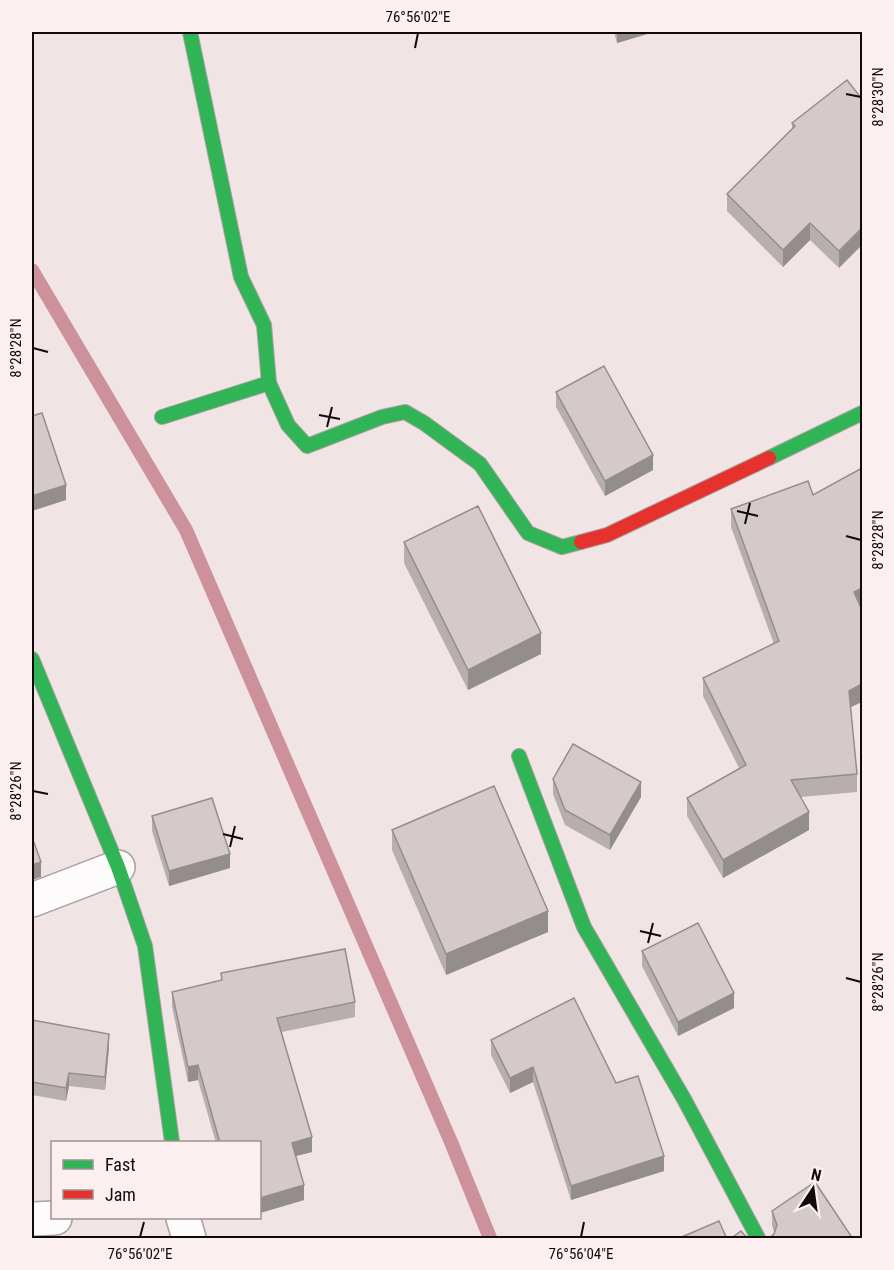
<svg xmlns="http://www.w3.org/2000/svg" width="894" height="1270" font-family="'Roboto Condensed',sans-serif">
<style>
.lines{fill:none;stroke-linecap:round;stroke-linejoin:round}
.stream{stroke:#cc919a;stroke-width:14}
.street-casing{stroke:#a89fa0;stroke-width:36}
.fast-casing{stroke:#a89fa0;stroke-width:16}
.jam-casing{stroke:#a89fa0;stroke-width:16}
.street{stroke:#fdfbfb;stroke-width:33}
.fast{stroke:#30b455;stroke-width:14}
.jam{stroke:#e5322d;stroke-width:14}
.wall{fill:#b6aeaf}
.shaded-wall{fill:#948d8e}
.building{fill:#d4cacb;stroke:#948d8e;stroke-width:1.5}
.ticks{fill:none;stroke:#110a0b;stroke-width:2}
.neatline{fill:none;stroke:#110a0b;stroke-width:2}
.ticks-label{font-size:15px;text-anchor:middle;fill:#110a0b}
</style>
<rect width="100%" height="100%" fill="#f0e4e5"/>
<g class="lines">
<path class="stream" d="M 32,270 L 186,530 L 451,1142 L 490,1238"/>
<g class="street-casing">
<g id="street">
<path d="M 32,900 L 118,867"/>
<path d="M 183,1218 L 189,1238"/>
<path d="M 32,1219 L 55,1218"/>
</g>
</g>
<g class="fast-casing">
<g id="fast">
<path d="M 190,32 L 241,277 L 264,325 L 269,383"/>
<path d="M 162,417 L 269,383 L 288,425 L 307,446 L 382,417 L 405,412 L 424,423 L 480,464 L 528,533 L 562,547 L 581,542"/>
<path d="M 769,458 L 862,413"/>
<path d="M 32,659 L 118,867 L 145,946 L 172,1142"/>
<path d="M 519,756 L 584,927 L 684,1099 L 758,1238"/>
</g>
</g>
<g class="jam-casing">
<path id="jam" d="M 581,542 L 607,535 L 769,458"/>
</g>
<use href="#street" class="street"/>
<use href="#fast" class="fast"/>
<use href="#jam" class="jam"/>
</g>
<g class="wall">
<path d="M 614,32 L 654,32 L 617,43 Z"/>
<path d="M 847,80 L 839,268 L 810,240 L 783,267 L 727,211 L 727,194 L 792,129 L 792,123 Z"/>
<path d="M 556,392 L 653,470 L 605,496 L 556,407 Z"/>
<path d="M 813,495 L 861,606 L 851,708 L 857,774 L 857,792 L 801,797 L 809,830 L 723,878 L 687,816 L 687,798 L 739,768 L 703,696 L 703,678 L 774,644 L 731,527 L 731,509 Z"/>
<path d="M 404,542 L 541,654 L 468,690 L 404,563 Z"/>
<path d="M 553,779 L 641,797 L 610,850 L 565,825 L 553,794 Z"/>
<path d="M 152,816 L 230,868 L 169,886 L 152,831 Z"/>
<path d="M 392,830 L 548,932 L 446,975 L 392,850 Z"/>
<path d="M 642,951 L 734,1008 L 678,1036 L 642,966 Z"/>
<path d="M 221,973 L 355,1002 L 355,1017 L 282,1032 L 312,1152 L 296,1156 L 304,1200 L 260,1213 L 260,1143 L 216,1143 L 198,1080 L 188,1082 L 172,1007 L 172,992 L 221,981 Z"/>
<path d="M 32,1020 L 109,1047 L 105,1090 L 69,1086 L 66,1101 L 32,1095 Z"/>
<path d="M 491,1040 L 616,1083 L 664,1171 L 571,1200 L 533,1082 L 510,1093 L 491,1055 Z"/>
<path d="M 772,1211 L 853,1239 L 774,1234 L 774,1232 L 772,1225 Z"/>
</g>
<g class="shaded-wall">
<path d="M 617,32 L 654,32 L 617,43 Z"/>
<path d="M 810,223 L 810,240 L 783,267 L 783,250 Z"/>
<path d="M 862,228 L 862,245 L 839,268 L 839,251 Z"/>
<path d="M 653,455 L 653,470 L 605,496 L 605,481 Z"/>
<path d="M 66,485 L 66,500 L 32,511 L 32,496 Z"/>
<path d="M 862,588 L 862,606 L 854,610 L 854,592 Z"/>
<path d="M 541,633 L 541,654 L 468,690 L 468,670 Z"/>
<path d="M 862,684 L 862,702 L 849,708 L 849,691 Z"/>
<path d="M 641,782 L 641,797 L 610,850 L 610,835 Z"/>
<path d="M 809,812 L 809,830 L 723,878 L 723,860 Z"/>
<path d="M 230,854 L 230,868 L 169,886 L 169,871 Z"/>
<path d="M 41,862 L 41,877 L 32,880 L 32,865 Z"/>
<path d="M 548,911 L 548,932 L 446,975 L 446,954 Z"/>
<path d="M 734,993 L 734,1008 L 678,1036 L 678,1022 Z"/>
<path d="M 109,1034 L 109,1047 L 105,1090 L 105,1077 Z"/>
<path d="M 198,1065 L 198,1080 L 188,1082 L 188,1067 Z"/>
<path d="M 533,1067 L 533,1082 L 510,1093 L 510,1078 Z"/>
<path d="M 69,1073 L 69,1086 L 66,1101 L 66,1088 Z"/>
<path d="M 312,1137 L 312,1152 L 292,1157 L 292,1143 Z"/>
<path d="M 664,1156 L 664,1171 L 571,1200 L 571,1186 Z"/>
<path d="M 304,1185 L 304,1200 L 260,1213 L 260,1198 Z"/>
</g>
<g class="building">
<path d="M 847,80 L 862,99 L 862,228 L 839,251 L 810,223 L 783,250 L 727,194 L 795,126 L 792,123 Z"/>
<path d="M 604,366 L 653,455 L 605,481 L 556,392 Z"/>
<path d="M 42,413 L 66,485 L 32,496 L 32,416 Z"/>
<path d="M 862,468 L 862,588 L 854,592 L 862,610 L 862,684 L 849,691 L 857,774 L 791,780 L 809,812 L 723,860 L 687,798 L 746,765 L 703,678 L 779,641 L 731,509 L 808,481 L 813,495 Z"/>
<path d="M 478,506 L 541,633 L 468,670 L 404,542 Z"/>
<path d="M 573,744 L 641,782 L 610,835 L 565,810 L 553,779 Z"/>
<path d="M 494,786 L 548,911 L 446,954 L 392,830 Z"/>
<path d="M 212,798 L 230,854 L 169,871 L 152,816 Z"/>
<path d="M 32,837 L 41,862 L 32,865 Z"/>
<path d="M 698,923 L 734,993 L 678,1022 L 642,951 Z"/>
<path d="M 345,949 L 355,1002 L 277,1018 L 312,1137 L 292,1143 L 304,1185 L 260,1198 L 260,1143 L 220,1143 L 198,1065 L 188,1067 L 172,992 L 222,980 L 221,973 Z"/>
<path d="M 574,998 L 616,1083 L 638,1076 L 664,1156 L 571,1186 L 533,1067 L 510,1078 L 491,1040 Z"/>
<path d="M 32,1020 L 109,1034 L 105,1077 L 69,1073 L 66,1088 L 32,1082 Z"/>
<path d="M 815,1182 L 853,1239 L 768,1239 L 774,1234 L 777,1225 L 772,1211 Z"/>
<path d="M 719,1221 L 727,1239 L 677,1239 Z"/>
<path d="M 741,1231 L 748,1239 L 730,1239 Z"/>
</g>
<path class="ticks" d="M 415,48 L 418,33M 846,94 L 861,97M 33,348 L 48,352M 319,415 L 340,419M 327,427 L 332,407M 737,511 L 758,516M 745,524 L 750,503M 846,536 L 861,540M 33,791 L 48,794M 223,834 L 243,839M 230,847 L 235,826M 640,931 L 661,936M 648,943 L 653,923M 846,978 L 861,982M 140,1237 L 144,1222M 581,1237 L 584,1222"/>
<rect width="894" height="1270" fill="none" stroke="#fceff0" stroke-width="66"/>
<rect x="51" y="1141" width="210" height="78" fill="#fceff0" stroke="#9e9394" stroke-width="1.5"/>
<rect x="63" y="1160" width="30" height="9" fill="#30b455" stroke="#9e9394" stroke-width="1.5"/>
<text x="105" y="1171" font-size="18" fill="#110a0b">Fast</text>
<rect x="63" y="1190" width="30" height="9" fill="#e5322d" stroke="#9e9394" stroke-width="1.5"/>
<text x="105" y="1201" font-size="18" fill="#110a0b">Jam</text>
<g transform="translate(813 1189) rotate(13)" stroke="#fceff0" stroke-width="4.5" paint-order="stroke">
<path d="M0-4.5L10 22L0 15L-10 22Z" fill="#110a0b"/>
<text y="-9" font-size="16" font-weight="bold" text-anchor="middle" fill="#110a0b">N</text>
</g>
<rect x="33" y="33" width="828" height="1204" class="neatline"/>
<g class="ticks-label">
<text x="418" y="22">76°56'02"E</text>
<text transform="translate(878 97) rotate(-90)" y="5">8°28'30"N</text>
<text transform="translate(16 348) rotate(-90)" y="5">8°28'28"N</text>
<text transform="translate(878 540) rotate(-90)" y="5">8°28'28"N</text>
<text transform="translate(16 791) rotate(-90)" y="5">8°28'26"N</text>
<text transform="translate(878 982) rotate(-90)" y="5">8°28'26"N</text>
<text x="140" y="1259">76°56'02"E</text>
<text x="581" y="1259">76°56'04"E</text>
</g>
</svg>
